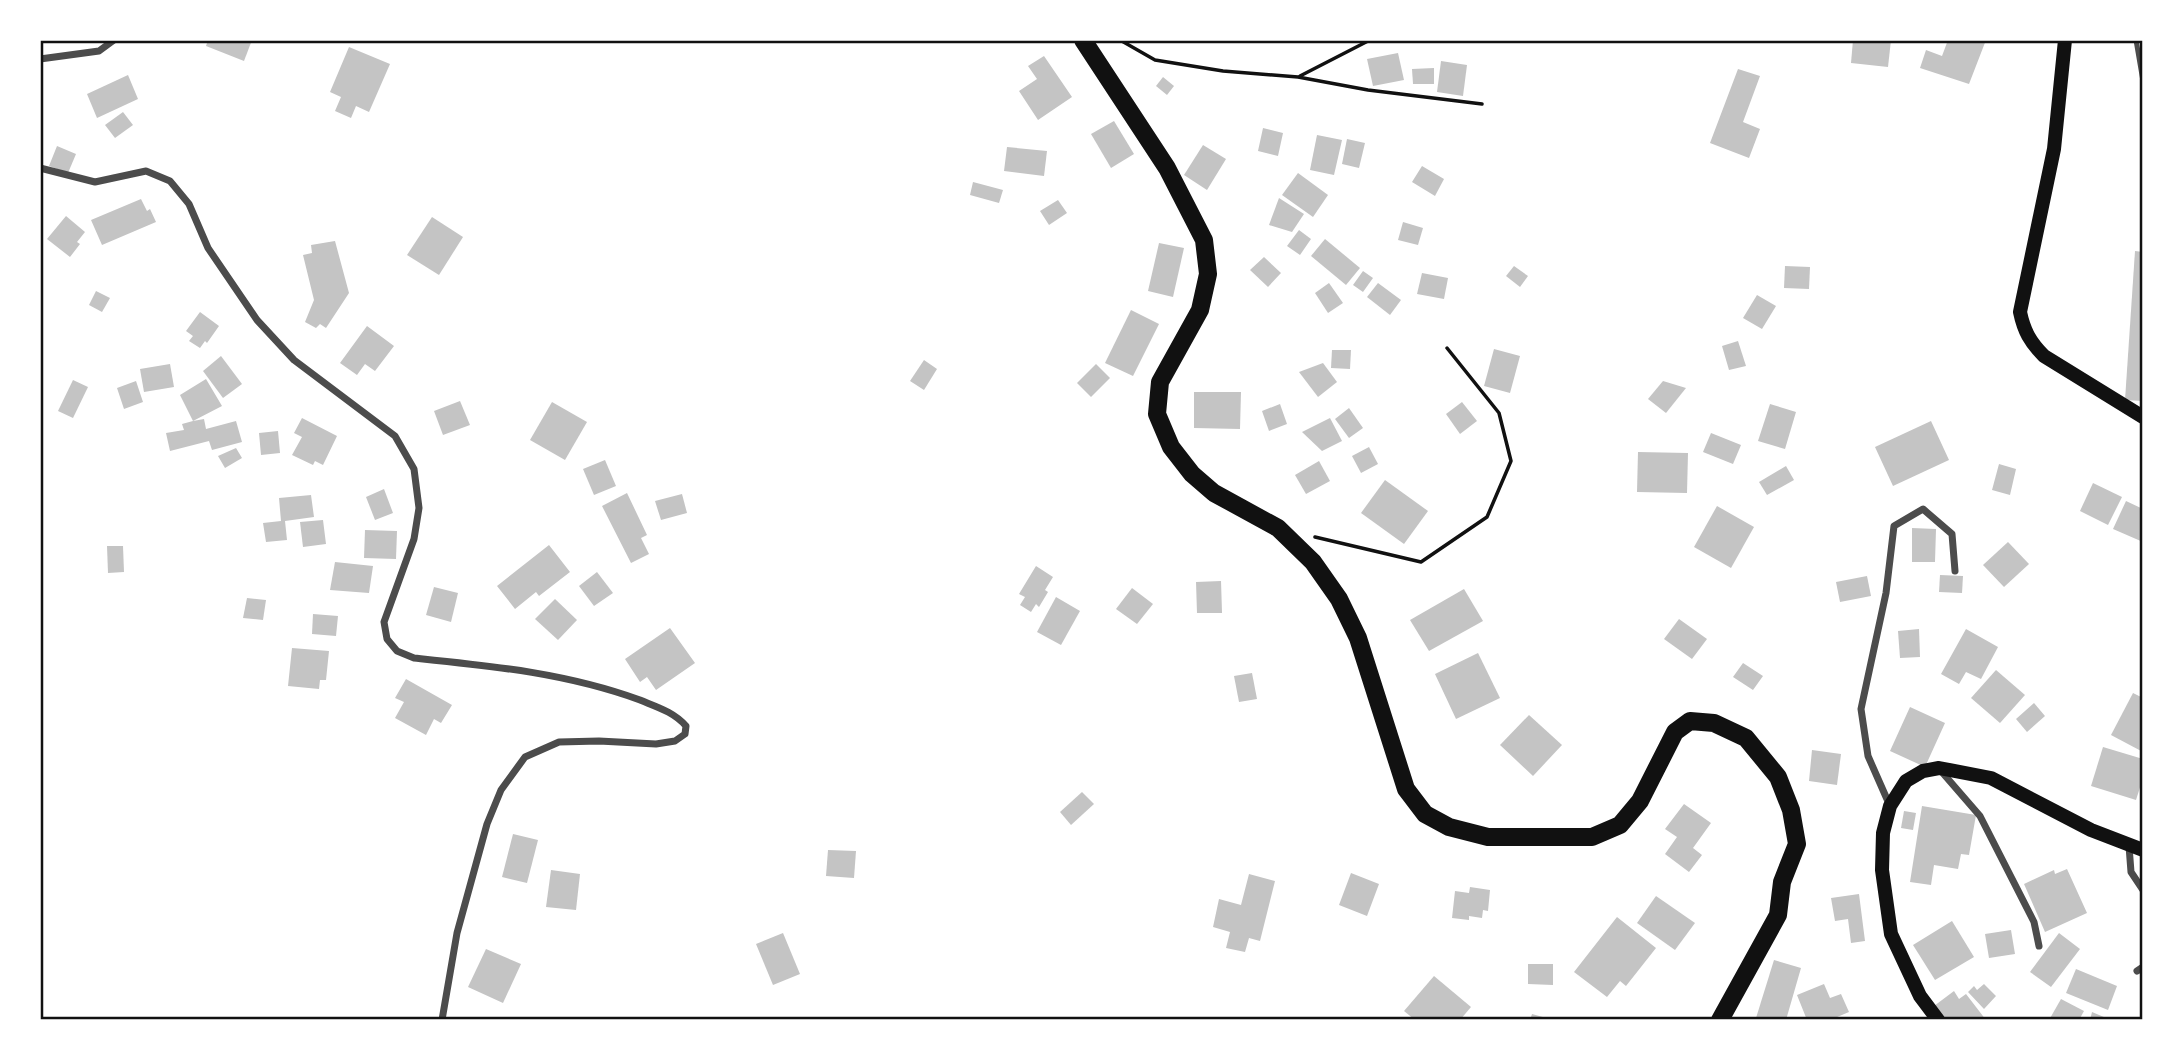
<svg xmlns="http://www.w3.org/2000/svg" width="2183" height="1060" font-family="'IBM Plex Sans',sans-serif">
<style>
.building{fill:#c4c4c4}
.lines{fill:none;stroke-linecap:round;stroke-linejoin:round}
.path{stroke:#111;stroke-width:3.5}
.service{stroke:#4c4c4c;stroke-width:5}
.minor{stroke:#4c4c4c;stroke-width:7}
.secondary{stroke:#111;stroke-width:14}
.primary{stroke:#111;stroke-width:18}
.neatline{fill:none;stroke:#111;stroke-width:2.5}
</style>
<rect width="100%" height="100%" fill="#fff"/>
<g class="building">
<path d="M 208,40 L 252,40 L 244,61 L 206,46 Z"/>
<path d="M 1853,40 L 1891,40 L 1888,67 L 1851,63 Z"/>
<path d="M 1948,40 L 1986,40 L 1969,84 L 1920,68 L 1926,50 L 1942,56 Z"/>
<path d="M 349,47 L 390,64 L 369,112 L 356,106 L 351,118 L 335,111 L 341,97 L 330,92 Z"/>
<path d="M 1398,53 L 1404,80 L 1373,86 L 1367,59 Z"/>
<path d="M 1044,56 L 1072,97 L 1038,120 L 1019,91 L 1037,79 L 1028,66 Z"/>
<path d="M 1441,61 L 1467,65 L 1463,96 L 1437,92 Z"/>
<path d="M 1434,68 L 1434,84 L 1413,84 L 1412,69 Z"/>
<path d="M 1738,69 L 1760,76 L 1743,122 L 1760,129 L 1749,158 L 1710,143 Z"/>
<path d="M 128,75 L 138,99 L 97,118 L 87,94 Z"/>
<path d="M 1163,77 L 1174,86 L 1167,95 L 1156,86 Z"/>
<path d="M 123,112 L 133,125 L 115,138 L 105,125 Z"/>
<path d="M 1114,121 L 1134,154 L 1111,168 L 1091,134 Z"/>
<path d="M 1263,128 L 1283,133 L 1278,156 L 1258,151 Z"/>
<path d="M 1317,135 L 1342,140 L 1334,175 L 1310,170 Z"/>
<path d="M 1347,139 L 1365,143 L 1359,168 L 1342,164 Z"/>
<path d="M 1203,145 L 1226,159 L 1207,190 L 1184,175 Z"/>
<path d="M 57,146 L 76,154 L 68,173 L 49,166 Z"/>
<path d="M 1007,147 L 1047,151 L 1044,176 L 1004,171 Z"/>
<path d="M 1422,166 L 1444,179 L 1435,196 L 1412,182 Z"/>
<path d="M 1298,173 L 1328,195 L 1313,217 L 1282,195 Z"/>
<path d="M 973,182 L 1003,190 L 999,203 L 970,195 Z"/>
<path d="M 1279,198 L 1304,214 L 1292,232 L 1269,225 Z"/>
<path d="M 141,199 L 147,211 L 150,209 L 156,222 L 102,245 L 91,220 Z"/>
<path d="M 1058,200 L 1067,213 L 1049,225 L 1040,211 Z"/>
<path d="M 66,216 L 85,232 L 77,242 L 80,244 L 70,257 L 47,239 Z"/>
<path d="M 432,217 L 463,237 L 439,275 L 407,255 Z"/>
<path d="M 1403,222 L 1423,228 L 1418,245 L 1398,240 Z"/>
<path d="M 1299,230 L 1311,239 L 1300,255 L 1287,246 Z"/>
<path d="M 1325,239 L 1360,268 L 1346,285 L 1311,256 Z"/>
<path d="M 335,241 L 349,293 L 326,328 L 320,324 L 316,328 L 305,322 L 314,300 L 303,255 L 312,253 L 311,245 Z"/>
<path d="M 1159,243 L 1184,248 L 1173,297 L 1148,291 Z"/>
<path d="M 2135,251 L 2143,252 L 2143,401 L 2125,400 Z"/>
<path d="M 1264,257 L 1281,273 L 1268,287 L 1250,270 Z"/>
<path d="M 1514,266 L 1528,276 L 1520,287 L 1506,276 Z"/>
<path d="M 1785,266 L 1810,267 L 1809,289 L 1784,288 Z"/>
<path d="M 1363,271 L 1373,278 L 1363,292 L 1353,285 Z"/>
<path d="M 1422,273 L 1448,278 L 1444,299 L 1417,294 Z"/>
<path d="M 1329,283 L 1343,303 L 1328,313 L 1315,293 Z"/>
<path d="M 1378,283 L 1401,300 L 1390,315 L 1367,297 Z"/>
<path d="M 96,291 L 110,298 L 102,312 L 89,305 Z"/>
<path d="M 1757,295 L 1776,306 L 1762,329 L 1743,318 Z"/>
<path d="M 1131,310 L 1159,324 L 1133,376 L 1105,363 Z"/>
<path d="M 200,312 L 219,326 L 207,343 L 205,341 L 200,348 L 189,341 L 193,336 L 186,331 Z"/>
<path d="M 367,326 L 394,346 L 375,371 L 365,364 L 357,375 L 340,363 Z"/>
<path d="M 1738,341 L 1746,366 L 1729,370 L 1722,346 Z"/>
<path d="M 1494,349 L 1520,356 L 1510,393 L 1484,386 Z"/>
<path d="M 1332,350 L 1351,350 L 1350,369 L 1331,368 Z"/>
<path d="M 221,356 L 242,384 L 223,398 L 203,371 Z"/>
<path d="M 924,360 L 937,369 L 924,390 L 910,381 Z"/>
<path d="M 1323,363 L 1337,382 L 1318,397 L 1299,372 Z"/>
<path d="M 170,364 L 174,387 L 144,392 L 140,369 Z"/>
<path d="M 1096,364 L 1110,378 L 1091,397 L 1077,383 Z"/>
<path d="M 206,379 L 222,406 L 193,421 L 204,419 L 206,429 L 236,421 L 242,442 L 212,450 L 209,441 L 170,451 L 166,433 L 184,430 L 182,424 L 193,421 L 180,395 Z"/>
<path d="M 73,380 L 88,387 L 73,418 L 58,411 Z"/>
<path d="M 136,381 L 143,402 L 124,409 L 117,388 Z"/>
<path d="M 1663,381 L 1686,388 L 1666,413 L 1648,399 Z"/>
<path d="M 1194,392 L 1241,392 L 1240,429 L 1194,428 Z"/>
<path d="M 460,401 L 470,425 L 443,435 L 434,411 Z"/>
<path d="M 552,402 L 587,422 L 565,460 L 530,440 Z"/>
<path d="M 1462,402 L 1477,421 L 1460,434 L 1446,414 Z"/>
<path d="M 1280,404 L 1287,424 L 1269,431 L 1262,411 Z"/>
<path d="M 1770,404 L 1796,412 L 1785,449 L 1758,441 Z"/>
<path d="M 1349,408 L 1363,428 L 1349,438 L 1335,419 Z"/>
<path d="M 302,418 L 337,436 L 323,465 L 315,461 L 313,465 L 292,455 L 302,437 L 294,433 Z"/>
<path d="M 1330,418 L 1342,441 L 1322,451 L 1302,432 Z"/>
<path d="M 1931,421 L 1949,460 L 1893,486 L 1875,447 Z"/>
<path d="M 278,431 L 280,453 L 261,455 L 259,433 Z"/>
<path d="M 1711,433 L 1741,445 L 1733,464 L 1703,452 Z"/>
<path d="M 1369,447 L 1378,464 L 1361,473 L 1352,456 Z"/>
<path d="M 236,448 L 242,458 L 225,468 L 218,456 Z"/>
<path d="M 1638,452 L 1688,453 L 1687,493 L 1637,492 Z"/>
<path d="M 605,460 L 616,486 L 594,495 L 583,469 Z"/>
<path d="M 1319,461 L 1330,481 L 1306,494 L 1295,475 Z"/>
<path d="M 1999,464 L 2016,469 L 2010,495 L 1992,490 Z"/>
<path d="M 1786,466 L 1794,480 L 1767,495 L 1759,482 Z"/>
<path d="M 1385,480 L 1428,511 L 1404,544 L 1361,513 Z"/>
<path d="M 2093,483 L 2122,497 L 2108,525 L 2080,511 Z"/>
<path d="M 384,489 L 393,513 L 375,520 L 366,497 Z"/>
<path d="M 627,493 L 647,535 L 641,538 L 649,554 L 631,563 L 602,506 Z"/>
<path d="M 682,494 L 687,513 L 661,520 L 655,501 Z"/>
<path d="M 311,495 L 314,517 L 285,521 L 287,540 L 266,542 L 263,523 L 281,521 L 279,498 Z"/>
<path d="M 2126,501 L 2143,509 L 2143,542 L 2113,529 Z"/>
<path d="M 1717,506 L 1754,527 L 1731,568 L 1694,547 Z"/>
<path d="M 323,520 L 326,544 L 303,547 L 300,522 Z"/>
<path d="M 1912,528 L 1936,529 L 1935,562 L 1912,562 Z"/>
<path d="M 365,530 L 397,531 L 396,559 L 364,558 Z"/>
<path d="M 2008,542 L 2029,564 L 2004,587 L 1983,565 Z"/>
<path d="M 549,545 L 570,572 L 539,596 L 536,592 L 515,609 L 497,586 Z"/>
<path d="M 107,546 L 123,546 L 124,572 L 108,573 Z"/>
<path d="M 335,562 L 373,566 L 369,593 L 330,590 Z"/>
<path d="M 1036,566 L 1053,577 L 1045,590 L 1048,592 L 1039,607 L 1036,604 L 1031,612 L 1020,605 L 1025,597 L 1019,594 Z"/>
<path d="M 597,572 L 613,593 L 594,606 L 579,586 Z"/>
<path d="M 1940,575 L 1963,576 L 1962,593 L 1939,592 Z"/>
<path d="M 1867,576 L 1871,596 L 1840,602 L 1836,582 Z"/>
<path d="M 1221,581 L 1222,613 L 1197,613 L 1196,582 Z"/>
<path d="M 434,587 L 458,593 L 451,622 L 426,615 Z"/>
<path d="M 1132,588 L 1153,604 L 1137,624 L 1116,609 Z"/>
<path d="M 1464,589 L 1483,621 L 1429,651 L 1410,620 Z"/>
<path d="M 1056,597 L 1080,611 L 1061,645 L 1037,632 Z"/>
<path d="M 247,598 L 266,600 L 263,620 L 243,618 Z"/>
<path d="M 555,599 L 577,620 L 558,640 L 535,619 Z"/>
<path d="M 313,614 L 338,616 L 336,636 L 312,634 Z"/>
<path d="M 1679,619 L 1707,639 L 1692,659 L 1664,639 Z"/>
<path d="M 670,628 L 695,663 L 656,690 L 647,677 L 640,682 L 625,659 Z"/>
<path d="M 1919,629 L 1920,657 L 1900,658 L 1898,631 Z"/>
<path d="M 1966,629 L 1998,647 L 1981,679 L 1966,672 L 1959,684 L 1941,674 Z"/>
<path d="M 292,648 L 329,651 L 326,680 L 320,680 L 319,689 L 288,686 Z"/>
<path d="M 1478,653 L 1500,698 L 1456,719 L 1435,674 Z"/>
<path d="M 1743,663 L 1763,676 L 1753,690 L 1733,677 Z"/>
<path d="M 1996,670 L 2025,695 L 2000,723 L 1971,698 Z"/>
<path d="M 1252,673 L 1257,699 L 1239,702 L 1234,676 Z"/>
<path d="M 406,679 L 452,705 L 441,723 L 434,719 L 426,735 L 395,718 L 404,702 L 395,698 Z"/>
<path d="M 2133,693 L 2143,698 L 2143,752 L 2111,735 Z"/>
<path d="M 2034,703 L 2045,716 L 2027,732 L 2016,719 Z"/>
<path d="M 1910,707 L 1945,723 L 1925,767 L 1890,751 Z"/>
<path d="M 1529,715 L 1562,745 L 1533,776 L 1500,745 Z"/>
<path d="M 2103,747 L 2143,759 L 2143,778 L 2136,800 L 2091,786 Z"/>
<path d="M 1812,750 L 1841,754 L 1837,785 L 1809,781 Z"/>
<path d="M 1082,792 L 1094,804 L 1071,825 L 1060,812 Z"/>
<path d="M 1684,804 L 1711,823 L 1693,848 L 1702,855 L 1689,872 L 1665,854 L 1677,837 L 1665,829 Z"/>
<path d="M 1922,806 L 1976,815 L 1969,855 L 1961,854 L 1958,869 L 1934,865 L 1931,885 L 1910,882 Z"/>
<path d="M 1904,811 L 1916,813 L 1913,830 L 1901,828 Z"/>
<path d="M 513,834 L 538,840 L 527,883 L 502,877 Z"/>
<path d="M 828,850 L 856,851 L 854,878 L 826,876 Z"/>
<path d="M 2067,869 L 2087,913 L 2045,932 L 2024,884 L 2054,870 L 2055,874 Z"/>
<path d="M 551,870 L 580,874 L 576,910 L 546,907 Z"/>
<path d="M 1351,873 L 1379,884 L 1367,916 L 1339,905 Z"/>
<path d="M 1249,874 L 1275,881 L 1260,941 L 1249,938 L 1245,952 L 1226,948 L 1230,932 L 1213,927 L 1219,899 L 1241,905 Z"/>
<path d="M 1470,887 L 1490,890 L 1488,911 L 1483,910 L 1482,918 L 1469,916 L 1469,920 L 1452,918 L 1455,891 L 1469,893 Z"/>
<path d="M 1859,894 L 1865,941 L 1851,943 L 1848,919 L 1835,921 L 1831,898 Z"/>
<path d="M 1656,896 L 1695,923 L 1675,950 L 1637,923 Z"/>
<path d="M 1617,917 L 1656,948 L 1626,986 L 1620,981 L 1607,997 L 1574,972 Z"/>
<path d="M 1952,921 L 1974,957 L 1935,980 L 1913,945 Z"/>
<path d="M 2011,930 L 2015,954 L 1989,958 L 1985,934 Z"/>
<path d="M 783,933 L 800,974 L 773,985 L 756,944 Z"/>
<path d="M 2059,933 L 2080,949 L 2051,987 L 2030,972 Z"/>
<path d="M 486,949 L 521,964 L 503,1003 L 468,987 Z"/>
<path d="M 1774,960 L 1801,968 L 1786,1020 L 1761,1020 L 1756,1018 Z"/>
<path d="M 1528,964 L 1553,964 L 1553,985 L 1528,984 Z"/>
<path d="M 2076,969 L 2117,986 L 2108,1010 L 2066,993 Z"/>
<path d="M 1434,976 L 1471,1007 L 1460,1020 L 1415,1020 L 1404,1011 Z"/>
<path d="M 1824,984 L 1830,998 L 1841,994 L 1849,1012 L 1830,1020 L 1807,1020 L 1797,995 Z"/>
<path d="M 1984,984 L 1996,996 L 1984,1009 L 1968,992 L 1974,986 L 1977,990 Z"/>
<path d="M 1954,991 L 1959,999 L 1966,994 L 1986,1020 L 1945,1020 L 1934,1006 Z"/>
<path d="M 2061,999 L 2084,1011 L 2079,1020 L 2049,1020 Z"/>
<path d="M 2092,1012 L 2111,1020 L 2090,1020 Z"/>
<path d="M 1532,1014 L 1550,1019 L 1550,1020 L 1530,1020 Z"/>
</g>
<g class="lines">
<g class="path">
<path d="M 1120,40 L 1155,60 L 1223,71 L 1298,77 L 1368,90 L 1482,104"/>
<path d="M 1300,76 L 1370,40"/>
<path d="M 1315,537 L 1421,562 L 1487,517 L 1511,461 L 1499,413 L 1447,348"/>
</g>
<path class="service" d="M 2136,40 L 2143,81"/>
<g class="minor">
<path d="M 40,59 L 99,51 L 114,40"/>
<path d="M 40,168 L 95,182 L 146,171 L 170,181 L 189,204 L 208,248 L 257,320 L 294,360 L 395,436 L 414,469 L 419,508 L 414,539 L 384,622 L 387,639 L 397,651 L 414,658 C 492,666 566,673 640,700 C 657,707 674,712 686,726 L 685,734 L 675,741 L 656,744 L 599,741 L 559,742 L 525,757 L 501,790 L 487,824 L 457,933 L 442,1020"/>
<path d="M 1941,771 L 1980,816 L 2034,922 L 2039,946"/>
<path d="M 1890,806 L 1868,756 L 1861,709 L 1886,593 L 1894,526 L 1923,509 L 1952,534 L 1955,571"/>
<path d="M 2129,846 L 2131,872 L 2143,890"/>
<path d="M 2137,971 L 2143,967"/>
</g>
<g class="secondary">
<path d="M 2065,40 L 2054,149 L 2020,312 C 2024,331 2030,342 2044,356 L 2143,417"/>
<path d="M 1938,1020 L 1920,996 L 1891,934 L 1882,870 L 1883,833 L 1890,806 L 1906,781 L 1923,771 L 1939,768 L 1991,778 L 2091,830 L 2143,850"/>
</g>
<path class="primary" d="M 1083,40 L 1167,168 L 1204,240 L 1208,274 L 1200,310 L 1160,382 L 1157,414 L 1171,447 L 1192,474 L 1214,493 L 1278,528 L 1313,562 L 1339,599 L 1358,638 L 1406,789 L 1425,814 L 1449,827 L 1488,837 L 1592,837 L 1620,825 L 1640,801 L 1675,732 L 1690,721 L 1714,723 L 1746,738 L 1778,777 L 1791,810 L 1797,844 L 1782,882 L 1778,915 L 1720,1020"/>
</g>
<rect width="2183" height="1060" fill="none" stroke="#ffffff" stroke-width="84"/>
<rect x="42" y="42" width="2099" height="976" class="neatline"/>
</svg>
